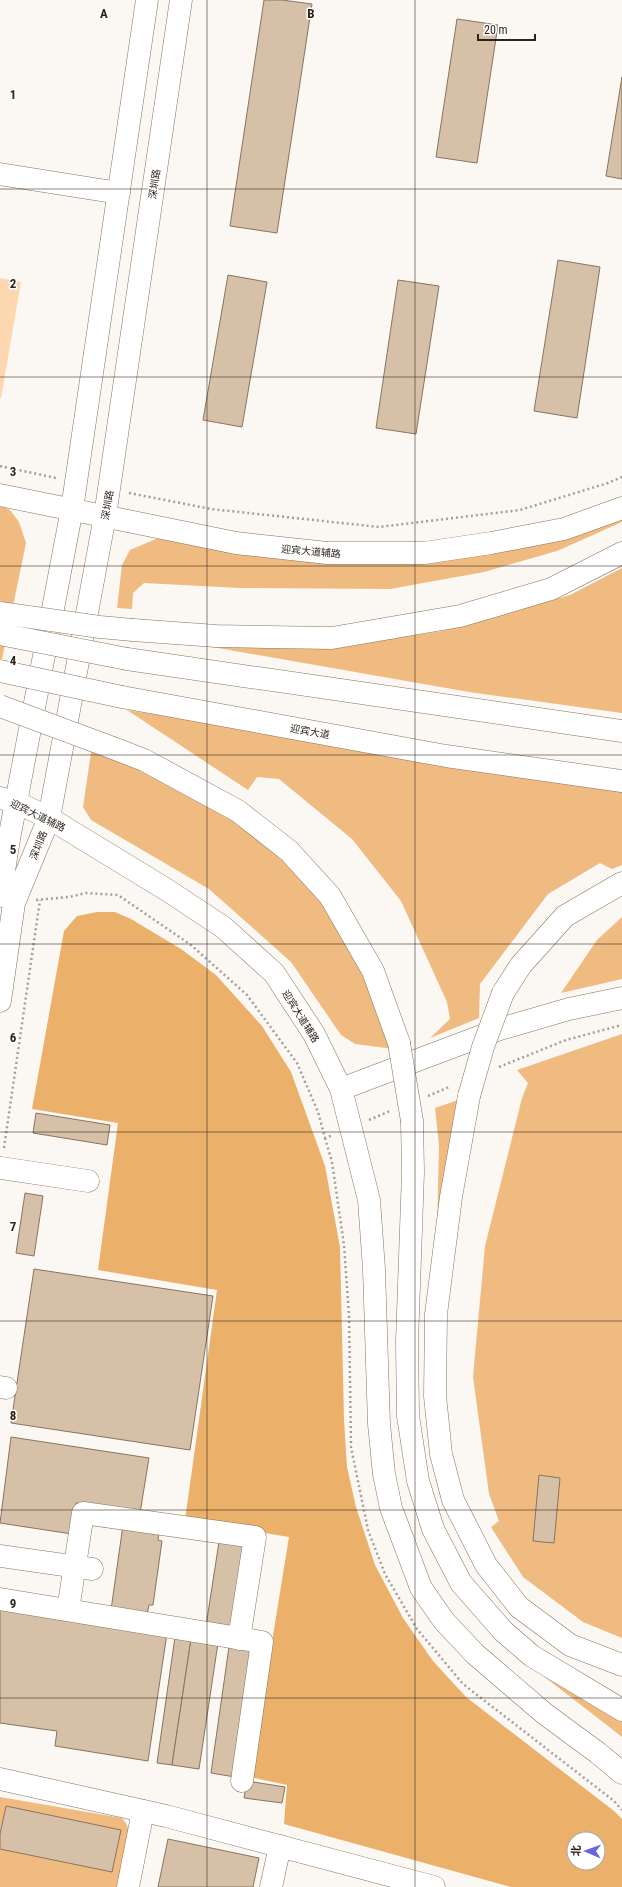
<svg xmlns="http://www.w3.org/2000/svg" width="622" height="1887" font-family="'Roboto Condensed','Noto Sans SC',sans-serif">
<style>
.green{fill:#efbb80}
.forest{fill:#ebb06a;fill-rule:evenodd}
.water{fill:#fcd7af}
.building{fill:#d6c0a8;stroke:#89745e}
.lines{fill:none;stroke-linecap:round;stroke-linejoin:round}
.minor-casing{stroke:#88735d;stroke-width:23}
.major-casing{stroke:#88735d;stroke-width:23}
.highway-casing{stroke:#88735d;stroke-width:23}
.path{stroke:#a59e98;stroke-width:2.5;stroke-dasharray:2 3;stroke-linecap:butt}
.minor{stroke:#fff;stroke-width:22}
.major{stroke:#fff;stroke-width:22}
.highway{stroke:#fff;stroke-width:22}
.highway-bridge-casing{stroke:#88735d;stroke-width:23;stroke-linecap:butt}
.highway-bridge{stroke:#fff;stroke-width:22}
.grid{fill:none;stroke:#2c231a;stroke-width:1;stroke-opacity:0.55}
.labels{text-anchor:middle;stroke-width:3;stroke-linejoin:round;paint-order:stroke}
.street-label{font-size:10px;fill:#2c231a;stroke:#fff}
.grid-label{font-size:13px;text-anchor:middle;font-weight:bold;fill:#2c231a;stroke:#fff;stroke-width:3;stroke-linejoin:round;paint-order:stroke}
</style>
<rect width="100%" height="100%" fill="#fbf7f2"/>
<g class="green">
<path d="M 0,505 L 10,510 L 19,522 L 26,543 L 0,669 Z"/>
<path d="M 622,517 L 622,522 L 557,551 L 484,572 L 390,589 L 240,588 L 144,583 L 133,593 L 132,609 L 117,608 L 122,565 L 130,550 L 158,538 L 331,563 Z"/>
<path d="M 622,568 L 622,713 L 469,692 L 184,642 L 353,645 L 442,631 L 570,595 Z"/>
<path d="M 127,710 L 622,789 L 622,865 L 612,869 L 600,863 L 548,894 L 480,984 L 479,1018 L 430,1038 L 450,1019 L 447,1002 L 401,901 L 352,839 L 279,779 L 257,777 L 248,790 Z"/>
<path d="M 92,746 L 167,778 L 277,847 L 327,902 L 366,968 L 394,1049 L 355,1044 L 341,1035 L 291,962 L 209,889 L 91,820 L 83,807 Z"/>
<path d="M 622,917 L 622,979 L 561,993 L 597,940 Z"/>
<path d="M 622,1034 L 622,1638 L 583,1622 L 523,1577 L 491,1527 L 499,1521 L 489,1494 L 473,1377 L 485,1246 L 522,1098 L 528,1083 L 517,1070 Z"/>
<path d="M 464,1098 L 436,1272 L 439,1146 L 435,1108 Z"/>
<path d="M 515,1654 L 622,1714 L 622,1737 L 608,1726 Z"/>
<path d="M 0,1797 L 122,1818 L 126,1823 L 129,1831 L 118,1887 L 0,1887 Z"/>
</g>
<path class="forest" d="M 97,912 L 115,912 L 131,919 L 181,949 L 216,975 L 262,1026 L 291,1072 L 325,1166 L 340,1247 L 344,1420 L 347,1467 L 356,1507 L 375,1565 L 403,1618 L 433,1661 L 466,1697 L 614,1811 L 622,1819 L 622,1887 L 511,1887 L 284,1824 L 287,1785 L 250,1777 L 289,1537 L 185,1520 L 217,1290 L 98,1270 L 118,1123 L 32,1109 L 64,931 L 77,916 ZM 574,1839 L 598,1839 L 598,1863 L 574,1863 Z"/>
<path class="water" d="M 0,278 L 21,282 L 1,398 L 0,398 Z"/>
<g class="building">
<path d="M 264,0 L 282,0 L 312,4 L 277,233 L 230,226 Z"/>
<path d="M 457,19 L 498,25 L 477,163 L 436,157 Z"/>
<path d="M 622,77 L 622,179 L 606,176 Z"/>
<path d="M 558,260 L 600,267 L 577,418 L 534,411 Z"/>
<path d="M 228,275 L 267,282 L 242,427 L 203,420 Z"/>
<path d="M 398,280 L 439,286 L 416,434 L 376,428 Z"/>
<path d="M 36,1113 L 110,1125 L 107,1145 L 33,1133 Z"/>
<path d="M 25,1193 L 43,1196 L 34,1256 L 16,1253 Z"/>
<path d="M 34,1269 L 213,1296 L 190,1450 L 11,1423 Z"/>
<path d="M 11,1437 L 149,1458 L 140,1513 L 76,1503 L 72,1534 L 0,1523 Z"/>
<path d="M 539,1475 L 560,1478 L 554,1543 L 533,1541 Z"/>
<path d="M 123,1525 L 159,1530 L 158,1540 L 162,1541 L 153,1605 L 149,1605 L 147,1615 L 111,1610 Z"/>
<path d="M 219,1542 L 244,1546 L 231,1630 L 206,1626 Z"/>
<path d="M 0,1607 L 167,1633 L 148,1761 L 55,1746 L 57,1731 L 0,1723 Z"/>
<path d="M 175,1637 L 191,1639 L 172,1765 L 157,1763 Z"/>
<path d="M 191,1639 L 218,1643 L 199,1769 L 172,1765 Z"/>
<path d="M 229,1647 L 254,1651 L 235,1777 L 211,1773 Z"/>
<path d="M 247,1781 L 285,1787 L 282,1803 L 244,1798 Z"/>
<path d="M 6,1806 L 121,1830 L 112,1872 L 0,1849 L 0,1834 Z"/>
<path d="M 168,1839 L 259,1858 L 253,1887 L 158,1887 Z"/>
</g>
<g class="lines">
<g class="minor-casing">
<g id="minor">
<path d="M 0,174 L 119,193"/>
<path d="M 0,896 L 9,839 L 72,509 L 147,0"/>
<path d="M 0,1001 L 14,903 L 49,818 L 105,516 L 181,0"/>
<path d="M 1,1168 L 88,1181"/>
<path d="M 0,1387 L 6,1388"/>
<path d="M 0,1556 L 92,1569"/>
<path d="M 0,1599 L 262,1642 L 242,1781"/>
<path d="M 68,1610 L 83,1513 L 255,1537 L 239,1639"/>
<path d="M 0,1779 L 166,1816 L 434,1887"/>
<path d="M 128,1887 L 143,1811"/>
<path d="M 271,1887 L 280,1846"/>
</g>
</g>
<g class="major-casing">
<g id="major">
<path d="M 0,495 L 236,543 L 327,553 L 424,553 L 491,543 L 564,529 L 622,508"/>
<path d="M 0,798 L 16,802 L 49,818 L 167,890 L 223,927 L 274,973 L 314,1034 L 341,1089 L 500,1029 L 569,1009 L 622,998"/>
<path d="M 341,1089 L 369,1200 L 374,1269 L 379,1424 L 384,1474 L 391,1508 L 421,1588 L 444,1621 L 475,1654 L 545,1714 L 598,1753 L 622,1773"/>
</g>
</g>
<g class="highway-casing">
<g id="highway">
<path d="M 133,630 L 216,636 L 332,638 L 460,616 L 551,589 L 622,553"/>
<path d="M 127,659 L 622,731"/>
<path d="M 122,697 L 446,756 L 622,781"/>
<path d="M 113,748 L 144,760 L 238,811 L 289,851 L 330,896 L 373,971 L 399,1043"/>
<path d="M 503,993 L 521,965 L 565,916 L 622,883"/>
<path d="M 469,1096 L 451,1197 L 436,1314 L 435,1396 L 441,1454 L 453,1500 L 486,1565 L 519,1607 L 570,1645 L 622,1665"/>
<path d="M 412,1121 L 413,1172 L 407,1342 L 408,1416 L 418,1481 L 433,1529 L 461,1583 L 503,1631 L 532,1656 L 622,1710"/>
</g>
</g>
<g class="path">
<path d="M 0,466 L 56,478"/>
<path d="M 129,493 L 211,509 L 379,527 L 520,510 L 608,483 L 622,477"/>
<path d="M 36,900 L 69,897 L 86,893 L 118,895 L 191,945 L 247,995 L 297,1063 L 318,1112 L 325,1138 L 333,1135"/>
<path d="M 499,1067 L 566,1040 L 622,1025"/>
<path d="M 428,1096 L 449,1087"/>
<path d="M 369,1120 L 390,1111"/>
<path d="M 325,1138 L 332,1162 L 344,1245 L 349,1316 L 351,1447 L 368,1530 L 385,1574 L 417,1629 L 463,1684 L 614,1801 L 622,1810"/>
<path d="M 4,1148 L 40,900"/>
</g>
<use href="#minor" class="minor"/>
<use href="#major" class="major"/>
<use href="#highway" class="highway"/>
<g class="highway-bridge-casing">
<g id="highway-bridge">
<path d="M 0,613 L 100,627 L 133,630"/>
<path d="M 0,634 L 127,659"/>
<path d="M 0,671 L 122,697"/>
<path d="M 0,706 L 113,748"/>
<path d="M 399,1043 L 412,1121"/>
<path d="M 469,1096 L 483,1047 L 503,993"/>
</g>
</g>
<use href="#highway-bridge" class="highway-bridge"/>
</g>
<path class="grid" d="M 207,0 L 207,1887M 415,0 L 415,1887M 0,189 L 622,189M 0,377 L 622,377M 0,566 L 622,566M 0,755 L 622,755M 0,944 L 622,944M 0,1132 L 622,1132M 0,1321 L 622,1321M 0,1510 L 622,1510M 0,1698 L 622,1698"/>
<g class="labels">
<g class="street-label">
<text transform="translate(154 184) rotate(-82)" y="4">深圳路</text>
<text transform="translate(107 505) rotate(-81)" y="4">深圳路</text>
<text transform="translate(311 551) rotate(5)" y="4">迎宾大道辅路</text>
<text transform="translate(310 731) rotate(10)" y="4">迎宾大道</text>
<text transform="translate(38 815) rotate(26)" y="4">迎宾大道辅路</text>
<text transform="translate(38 845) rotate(-68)" y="4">深圳路</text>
<text transform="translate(301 1016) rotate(58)" y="4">迎宾大道辅路</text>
</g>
</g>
<g class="grid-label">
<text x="104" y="18">A</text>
<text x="311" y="18">B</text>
<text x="13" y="99">1</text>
<text x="13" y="288">2</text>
<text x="13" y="476">3</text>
<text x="13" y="665">4</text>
<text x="13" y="854">5</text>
<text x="13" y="1042">6</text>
<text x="13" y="1231">7</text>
<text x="13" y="1420">8</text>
<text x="13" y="1608">9</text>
</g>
<g transform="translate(586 1851) rotate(272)"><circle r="19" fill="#ffffff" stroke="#aba7a3"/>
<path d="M0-3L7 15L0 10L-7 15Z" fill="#6766e0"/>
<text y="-6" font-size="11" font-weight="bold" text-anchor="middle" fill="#2c231a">北</text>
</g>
<path d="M478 34v6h57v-6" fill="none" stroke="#2c231a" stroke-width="2"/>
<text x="484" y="34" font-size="12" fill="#2c231a" stroke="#ffffff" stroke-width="3" paint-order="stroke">20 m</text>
</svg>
